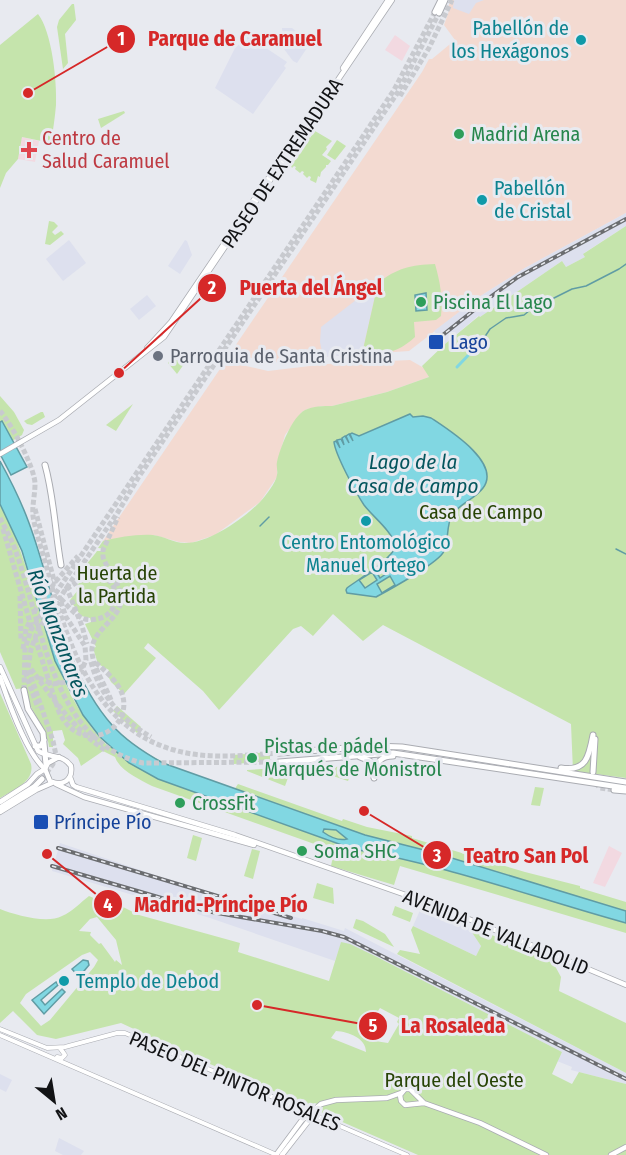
<svg xmlns="http://www.w3.org/2000/svg" width="626" height="1155" font-family="'Fira Sans Condensed',sans-serif">
<style>
.commercial{fill:#f3dad1}
.built{fill:#dde0ee}
.medical{fill:#f2d9e1}
.green{fill:#c5e4ac;fill-rule:evenodd}
.water{fill:#81d7e2;stroke:#609ca4;stroke-width:1.5;fill-rule:evenodd}
.lines{fill:none;stroke-linecap:round;stroke-linejoin:round}
.stream{stroke:#609ca4;stroke-width:1.5}
.canal{stroke:#81d7e2;stroke-width:3}
.motorway-tunnel{stroke:#c8cacf;stroke-width:5;stroke-dasharray:5 2.5;stroke-linecap:butt}
.secondary-casing{stroke:#aaacb2;stroke-width:5}
.primary-casing{stroke:#aaacb2;stroke-width:6}
.motorway-casing{stroke:#aaacb2;stroke-width:7}
.secondary{stroke:#fff;stroke-width:4}
.primary{stroke:#fff;stroke-width:4.5}
.motorway{stroke:#fff;stroke-width:5}
.rail-casing{stroke:#6b6d70;stroke-width:4}
.rail{stroke:#e8eaf0;stroke-width:1.5;stroke-dasharray:4.5;stroke-linecap:butt}
.culture-dot{fill:#0f9aa8;stroke:#e8eaf0;stroke-width:2}
.leisure-dot{fill:#2e9e5b;stroke:#e8eaf0;stroke-width:2}
.health-dot{fill:#e0444e;stroke:#e8eaf0;stroke-width:2}
.transit-dot{fill:#1a4fb4;stroke:#e8eaf0;stroke-width:2}
.worship-dot{fill:#6b7280;stroke:#e8eaf0;stroke-width:2}
.labels{text-anchor:middle;stroke-width:6;stroke-linejoin:round;paint-order:stroke}
.culture-label{font-size:20px;fill:#0d838f;stroke:#e8eaf0;text-anchor:start}
.leisure-label{font-size:20px;fill:#27864d;stroke:#e8eaf0;text-anchor:start}
.health-label{font-size:20px;fill:#be3a42;stroke:#e8eaf0;text-anchor:start}
.street-label{font-size:20px;fill:#121315;stroke:#e8eaf0}
.transit-label{font-size:20px;fill:#164399;stroke:#e8eaf0;text-anchor:start}
.worship-label{font-size:20px;fill:#5b616d;stroke:#e8eaf0;text-anchor:start}
.park-label{font-size:20px;fill:#274305;stroke:#e8eaf0}
.water-label{font-size:21px;font-style:italic;fill:#04555d;stroke:#e8eaf0}
.leader{fill:none;stroke:#d62828;stroke-width:2}
.callout-dot{fill:#d62828;stroke:#e8eaf0;stroke-width:2}
.mark-label{font-size:18px;text-anchor:middle;font-weight:bold;fill:#fff}
.callout-label{font-size:21px;text-anchor:middle;font-weight:bold;fill:#d62828;stroke:#e8eaf0;stroke-width:6;stroke-linejoin:round;paint-order:stroke}
</style>
<rect width="100%" height="100%" fill="#e8eaf0"/>
<g class="commercial">
<path d="M 451,0 L 626,0 L 626,213 L 525,268 L 479,297 L 409,351 L 323,357 L 269,363 L 231,352 L 422,72 L 429,59 L 432,59 L 455,40 L 444,25 L 450,8 L 448,7 Z"/>
<path d="M 410,360 L 424,368 L 429,377 L 387,392 L 332,406 L 323,406 L 307,409 L 302,412 L 285,435 L 277,465 L 277,477 L 260,502 L 215,535 L 191,543 L 179,542 L 154,535 L 103,541 L 222,366 L 233,363 L 268,371 L 327,364 Z"/>
</g>
<g class="built">
<path d="M 454,0 L 484,0 L 476,3 L 469,14 L 453,8 Z"/>
<path d="M 282,28 L 292,28 L 301,35 L 298,39 L 309,45 L 297,63 L 293,61 L 284,49 Z"/>
<path d="M 248,36 L 287,62 L 284,66 L 286,68 L 253,114 L 215,88 L 235,48 Z"/>
<path d="M 626,213 L 626,226 L 584,253 L 585,257 L 566,267 L 562,261 L 480,317 L 478,316 L 445,344 L 434,331 L 479,297 L 525,268 Z"/>
<path d="M 69,240 L 86,263 L 63,281 L 46,259 Z"/>
<path d="M 185,240 L 187,241 L 192,255 L 180,274 L 168,266 Z"/>
<path d="M 378,283 L 362,354 L 323,357 L 320,342 L 321,327 Z"/>
<path d="M 147,295 L 156,306 L 139,320 L 130,309 Z"/>
<path d="M 60,843 L 161,877 L 302,919 L 302,918 L 344,931 L 345,928 L 626,1073 L 626,1084 L 571,1070 L 572,1067 L 557,1061 L 562,1052 L 377,957 L 341,943 L 335,961 L 207,917 L 52,871 Z"/>
<path d="M 421,908 L 454,921 L 456,926 L 460,925 L 469,928 L 481,946 L 476,956 L 413,926 Z"/>
<path d="M 0,1074 L 12,1080 L 6,1092 L 0,1089 Z"/>
<path d="M 59,1138 L 84,1151 L 81,1155 L 63,1155 L 55,1151 Z"/>
</g>
<g class="medical">
<path d="M 395,35 L 410,46 L 402,61 L 385,50 Z"/>
<path d="M 22,137 L 39,141 L 35,162 L 18,159 Z"/>
<path d="M 609,846 L 622,853 L 605,887 L 593,883 Z"/>
</g>
<g class="green">
<path d="M 72,4 L 74,4 L 76,20 L 65,34 L 68,63 L 63,69 L 57,27 L 59,20 Z"/>
<path d="M 38,14 C 52,32 57,81 56,105 C 55,117 53,130 51,143 L 22,137 L 18,159 L 6,173 L 0,188 L 0,45 Z"/>
<path d="M 124,111 L 125,113 L 101,128 L 98,119 Z"/>
<path d="M 314,129 L 315,131 L 332,141 L 326,147 L 327,149 L 322,155 L 331,161 L 328,165 L 326,165 L 326,167 L 321,172 L 320,177 L 318,176 L 316,183 L 310,180 L 311,177 L 309,176 L 307,178 L 303,174 L 304,172 L 302,171 L 300,173 L 295,169 L 296,167 L 294,166 L 292,168 L 291,166 L 293,160 L 295,161 L 296,158 L 295,157 L 297,154 L 299,155 L 300,153 L 299,151 L 301,148 L 303,149 L 304,147 L 303,145 L 305,143 L 307,144 L 308,141 L 307,140 L 309,137 L 310,138 L 312,135 L 311,134 Z"/>
<path d="M 337,140 L 346,146 L 335,160 L 327,155 Z"/>
<path d="M 49,221 L 54,222 L 58,226 L 52,232 L 55,235 L 61,231 L 64,234 L 50,245 L 45,244 Z"/>
<path d="M 626,226 L 626,778 L 573,771 L 571,724 L 383,625 L 363,641 L 333,614 L 313,636 L 301,626 L 293,629 L 219,710 L 203,691 L 148,643 L 144,648 L 156,658 L 124,694 L 111,682 L 107,674 L 109,670 L 98,664 L 93,648 L 96,647 L 85,624 L 91,622 L 90,618 L 81,616 L 70,600 L 78,590 L 76,589 C 80,581 82,576 84,568 C 85,565 94,556 97,551 L 105,551 L 105,549 L 98,548 L 103,541 C 120,537 136,534 153,535 C 164,536 174,543 185,543 C 209,543 243,519 260,502 C 265,496 276,483 277,475 C 278,471 276,466 277,462 C 280,448 292,417 305,410 C 313,406 323,406 332,406 L 387,392 L 429,377 L 422,366 L 445,344 L 479,316 L 480,317 L 562,261 L 566,267 L 585,257 L 583,254 Z"/>
<path d="M 435,264 C 440,282 443,297 441,316 L 436,320 L 414,322 L 415,337 C 395,355 387,352 362,354 L 378,283 C 397,268 411,265 435,264 Z"/>
<path d="M 174,354 L 189,357 L 177,374 L 168,363 Z"/>
<path d="M 0,396 L 14,412 L 24,430 L 22,435 L 12,441 L 0,422 Z"/>
<path d="M 133,404 L 116,431 L 106,425 Z"/>
<path d="M 41,412 L 43,412 L 45,417 L 32,425 L 27,424 L 24,421 Z"/>
<path d="M 0,504 C 42,582 43,681 108,746 L 123,735 C 154,764 195,775 234,790 L 238,784 L 342,821 L 343,819 L 367,827 L 412,836 L 412,838 L 525,872 L 580,886 L 580,888 L 626,902 L 626,933 L 400,866 L 394,885 L 331,866 L 334,851 L 152,786 C 139,779 120,771 115,757 L 103,751 L 81,766 L 78,758 L 63,744 L 65,740 L 62,730 L 53,731 L 53,747 L 49,747 C 47,724 28,713 26,688 L 16,689 L 0,652 Z"/>
<path d="M 0,693 L 31,764 C 35,782 13,790 0,798 Z"/>
<path d="M 117,706 L 141,727 L 137,733 L 113,711 Z"/>
<path d="M 270,752 L 270,761 L 234,764 L 233,755 Z"/>
<path d="M 354,765 L 348,781 L 315,770 L 317,769 Z"/>
<path d="M 292,767 L 285,786 L 247,771 L 247,770 Z"/>
<path d="M 535,787 L 544,788 L 540,806 L 531,805 Z"/>
<path d="M 193,835 L 202,838 L 196,861 L 187,858 Z"/>
<path d="M 252,849 L 260,851 L 253,879 L 244,876 Z"/>
<path d="M 317,883 L 333,888 L 334,904 L 313,898 Z"/>
<path d="M 89,896 L 96,899 L 104,896 L 110,897 L 123,907 L 139,915 L 240,943 L 238,952 L 329,981 L 341,942 L 350,944 L 377,957 L 562,1052 L 552,1074 L 572,1084 L 579,1072 L 626,1084 L 626,1155 L 418,1155 L 324,1114 L 321,1112 L 323,1107 L 315,1103 L 308,1106 L 203,1061 L 121,1023 L 56,1039 L 37,1035 L 13,1011 L 0,1023 L 0,909 C 15,915 47,924 62,916 C 72,912 81,902 89,896 ZM 97,917 L 116,940 L 122,965 L 116,960 L 115,962 L 101,943 L 99,944 L 90,935 L 91,932 L 79,931 L 90,919 ZM 90,952 L 98,960 L 94,967 L 50,1020 L 41,1026 L 20,1003 L 26,994 L 82,955 ZM 380,1008 L 399,1018 L 397,1022 L 399,1024 L 388,1043 L 375,1041 L 371,1039 L 368,1026 ZM 336,1031 C 349,1032 366,1038 366,1052 L 331,1038 Z"/>
<path d="M 395,906 L 413,913 L 410,922 L 392,915 Z"/>
<path d="M 356,919 L 363,921 L 385,934 L 394,947 L 353,928 Z"/>
<path d="M 413,926 L 476,956 L 481,946 L 469,928 L 473,927 L 515,945 L 558,961 L 555,966 L 561,977 L 559,991 L 626,1023 L 626,1073 L 397,954 L 400,950 L 420,954 L 411,930 Z"/>
</g>
<g class="water">
<path d="M 426,293 L 427,310 L 416,311 L 415,295 Z"/>
<path d="M 410,414 L 413,417 L 423,416 L 431,418 C 449,430 502,463 483,488 C 475,499 459,504 452,515 C 446,526 449,540 444,551 C 440,562 389,590 376,597 L 347,593 L 346,590 L 347,588 C 359,579 392,559 396,546 C 391,530 374,518 364,505 C 356,493 335,454 334,442 L 336,441 L 340,448 L 337,440 L 341,439 L 344,445 L 342,438 L 345,436 L 349,443 L 346,436 L 349,434 L 353,441 L 350,434 L 352,433 L 359,436 ZM 388,561 L 393,569 L 380,578 L 375,570 ZM 372,572 L 377,580 L 365,588 L 359,580 ZM 390,576 L 395,585 L 382,593 L 377,584 Z"/>
<path d="M 2,421 L 27,467 L 11,475 L 0,454 L 0,422 Z"/>
<path d="M 0,461 C 11,481 21,501 29,523 C 54,590 63,669 112,725 C 126,741 145,753 163,763 L 365,835 L 432,852 L 626,911 L 626,923 C 535,898 446,865 353,849 L 158,779 L 129,763 L 100,737 L 83,715 L 55,661 L 22,551 L 0,504 ZM 324,829 L 336,830 L 347,839 C 339,841 330,837 323,832 Z"/>
<path d="M 83,960 L 88,961 L 89,965 L 79,977 L 72,969 Z"/>
<path d="M 56,982 L 58,985 L 41,1000 L 45,1005 L 62,989 L 65,992 L 44,1014 L 32,1000 Z"/>
</g>
<g class="lines">
<g class="stream">
<path d="M 482,341 L 490,329 L 506,318 L 524,315 L 540,302 L 554,298 L 572,289 L 586,286 L 619,269 L 626,264"/>
<path d="M 260,526 L 269,517"/>
<path d="M 616,549 L 626,554"/>
</g>
<path class="canal" d="M 457,367 L 482,341"/>
<g class="motorway-tunnel">
<path d="M 400,96 L 429,48 L 452,0"/>
<path d="M 0,411 C 11,423 35,468 35,484 C 35,495 32,505 33,516 C 36,535 44,555 48,573 C 68,645 95,728 174,750 C 208,760 244,755 279,753"/>
<path d="M 35,509 L 55,584"/>
<path d="M 0,518 C 6,530 13,542 17,555 C 43,627 53,742 143,763 L 279,762"/>
<path d="M 3,529 L 32,629"/>
<path d="M 66,586 L 82,626 L 87,644"/>
<path d="M 20,596 L 21,640"/>
<path d="M 61,599 C 67,605 74,614 82,618 C 86,620 92,620 96,619 C 131,615 118,549 67,589"/>
<path d="M 34,612 L 55,582 L 78,556"/>
<path d="M 35,638 L 59,712 C 83,761 139,726 120,689 C 114,678 103,669 94,661"/>
<path d="M 23,649 L 26,629 L 30,621"/>
<path d="M 91,662 C 99,694 123,721 151,737"/>
<path d="M 31,669 C 53,698 73,729 105,750"/>
<path d="M 25,672 L 38,708"/>
<path d="M 39,678 L 53,684 L 68,682 L 80,674 L 86,660 L 85,646 L 66,617 L 59,596"/>
<path d="M 24,690 L 25,649 L 31,630 L 394,90 L 435,12"/>
<path d="M 111,700 C 105,685 93,667 92,652 C 90,631 120,620 121,600 C 122,585 107,570 103,557 L 103,550 L 118,517"/>
<path d="M 42,779 L 53,764 L 56,755 L 53,741 L 28,668 L 31,649 L 38,630 L 118,512 L 138,478 L 224,350 L 398,92 L 439,13"/>
<path d="M 595,783 L 600,788 L 614,790"/>
</g>
<g class="secondary-casing">
<g id="secondary">
<path d="M 0,1029 L 47,1048 L 65,1047 L 117,1033 L 125,1033 L 407,1155"/>
<path d="M 0,1035 L 277,1155"/>
<path d="M 57,1057 L 62,1058 L 65,1055 L 60,1048"/>
</g>
</g>
<g class="primary-casing">
<g id="primary">
<path d="M 343,68 L 388,0"/>
<path d="M 147,348 L 171,322 L 320,102"/>
<path d="M 0,454 L 59,420 L 164,337 L 392,0"/>
<path d="M 0,667 L 38,751 C 49,758 63,754 71,766 C 73,780 63,787 50,781 L 45,769 L 48,763 L 59,757"/>
<path d="M 0,677 C 8,701 27,754 45,769"/>
<path d="M 70,777 L 73,785 L 76,787 L 235,835 L 440,907 L 626,985"/>
<path d="M 56,784 L 84,797 L 254,845"/>
<path d="M 0,802 L 28,784 L 37,774 L 45,769"/>
<path d="M 0,812 L 36,790 L 52,783"/>
<path d="M 424,1103 L 405,1105 L 401,1101 L 400,1095 L 405,1089 L 410,1089 L 424,1103 L 480,1123 L 546,1155"/>
<path d="M 276,1155 L 302,1120 L 321,1104 L 336,1100 L 387,1098 L 401,1093"/>
<path d="M 282,1155 L 310,1119 L 312,1113"/>
<path d="M 611,1155 L 626,1147"/>
</g>
</g>
<g class="motorway-casing">
<g id="motorway">
<path d="M 435,12 L 441,0"/>
<path d="M 439,13 L 445,0"/>
<path d="M 45,465 C 54,497 55,531 61,565"/>
<path d="M 24,690 L 28,709 L 43,733 L 46,764"/>
<path d="M 35,746 L 41,746 L 44,740"/>
<path d="M 279,753 L 374,746 L 402,747 L 626,782"/>
<path d="M 360,757 L 370,761 L 374,778"/>
<path d="M 279,762 L 393,753 L 626,788"/>
<path d="M 561,768 C 586,772 589,757 593,735"/>
<path d="M 375,771 C 377,761 382,756 393,756"/>
<path d="M 593,772 L 595,739"/>
<path d="M 614,790 L 626,791"/>
<path d="M 0,808 L 34,787 L 42,779"/>
</g>
</g>
<use href="#secondary" class="secondary"/>
<use href="#primary" class="primary"/>
<use href="#motorway" class="motorway"/>
<g class="rail-casing">
<g id="rail">
<path d="M 439,338 L 493,295 L 518,277 L 626,219"/>
<path d="M 58,848 L 291,918"/>
<path d="M 52,866 L 206,911 L 322,931 L 344,937 L 626,1079"/>
</g>
</g>
<use href="#rail" class="rail"/>
</g>
<g class="culture-dot">
<circle cx="581" cy="40" r="6"/>
<circle cx="482" cy="200" r="6"/>
<circle cx="366" cy="521" r="6"/>
<circle cx="64" cy="981" r="6"/>
</g>
<g class="leisure-dot">
<circle cx="459" cy="134" r="6"/>
<circle cx="421" cy="302" r="6"/>
<circle cx="252" cy="758" r="6"/>
<circle cx="180" cy="803" r="6"/>
<circle cx="302" cy="851" r="6"/>
</g>
<path class="health-dot" d="M26 141h6v6h6v6h-6v6h-6v-6h-6v-6h6z"/>
<g class="transit-dot">
<rect x="428" y="334" width="16" height="16" rx="3"/>
<rect x="33" y="814" width="16" height="16" rx="3"/>
</g>
<circle class="worship-dot" cx="158" cy="356" r="6"/>
<g class="labels">
<g class="culture-label">
<text x="569" y="35" text-anchor="end">Pabellón de<tspan x="569" dy="23">los Hexágonos</tspan></text>
<text x="494" y="195">Pabellón<tspan x="494" dy="23">de Cristal</tspan></text>
<text x="366" y="549" text-anchor="middle">Centro Entomológico<tspan x="366" dy="23">Manuel Ortego</tspan></text>
<text x="76" y="988">Templo de Debod</text>
</g>
<g class="leisure-label">
<text x="471" y="141">Madrid Arena</text>
<text x="433" y="309">Piscina El Lago</text>
<text x="264" y="753">Pistas de pádel<tspan x="264" dy="23">Marqués de Monistrol</tspan></text>
<text x="192" y="810">CrossFit</text>
<text x="314" y="858">Soma SHC</text>
</g>
<g class="health-label">
<text x="42" y="145">Centro de<tspan x="42" dy="23">Salud Caramuel</tspan></text>
</g>
<g class="street-label">
<text transform="translate(282 163) rotate(-56)" y="7">PASEO DE EXTREMADURA</text>
<text transform="translate(496 932) rotate(22)" y="7">AVENIDA DE VALLADOLID</text>
<text transform="translate(235 1081) rotate(23)" y="7">PASEO DEL PINTOR ROSALES</text>
</g>
<g class="transit-label">
<text x="450" y="349">Lago</text>
<text x="54" y="829">Príncipe Pío</text>
</g>
<g class="worship-label">
<text x="170" y="363">Parroquia de Santa Cristina</text>
</g>
<g class="park-label">
<text x="481" y="519">Casa de Campo</text>
<text x="117" y="580">Huerta de<tspan x="117" dy="23">la Partida</tspan></text>
<text x="454" y="1087">Parque del Oeste</text>
</g>
<g class="water-label">
<text x="413" y="469">Lago de la<tspan x="413" dy="24">Casa de Campo</tspan></text>
<text transform="translate(58 633) rotate(69)" y="7">Río Manzanares</text>
</g>
</g>
<path class="leader" d="M28 93L121 39M119 373L212 288M364 811L437 855M47 854L108 904M257 1005L373 1026"/>
<g class="callout-dot">
<circle cx="28" cy="93" r="6"/>
<circle cx="119" cy="373" r="6"/>
<circle cx="364" cy="811" r="6"/>
<circle cx="47" cy="854" r="6"/>
<circle cx="257" cy="1005" r="6"/>
<circle cx="121" cy="39" r="15"/>
<circle cx="212" cy="288" r="15"/>
<circle cx="437" cy="855" r="15"/>
<circle cx="108" cy="904" r="15"/>
<circle cx="373" cy="1026" r="15"/>
</g>
<g class="mark-label">
<text x="121" y="45">1</text>
<text x="212" y="294">2</text>
<text x="437" y="862">3</text>
<text x="108" y="911">4</text>
<text x="373" y="1032">5</text>
</g>
<g class="callout-label">
<text x="235" y="46">Parque de Caramuel</text>
<text x="311" y="295">Puerta del Ángel</text>
<text x="526" y="863">Teatro San Pol</text>
<text x="221" y="912">Madrid-Príncipe Pío</text>
<text x="453" y="1033">La Rosaleda</text>
</g>
<g transform="translate(54 1101) rotate(150)" stroke="#e8eaf0" stroke-width="4.5" paint-order="stroke">
<path d="M0-4.5L10 22L0 15L-10 22Z" fill="#121315"/>
<text y="-9" font-size="16" font-weight="bold" text-anchor="middle" fill="#121315">N</text>
</g>
</svg>
